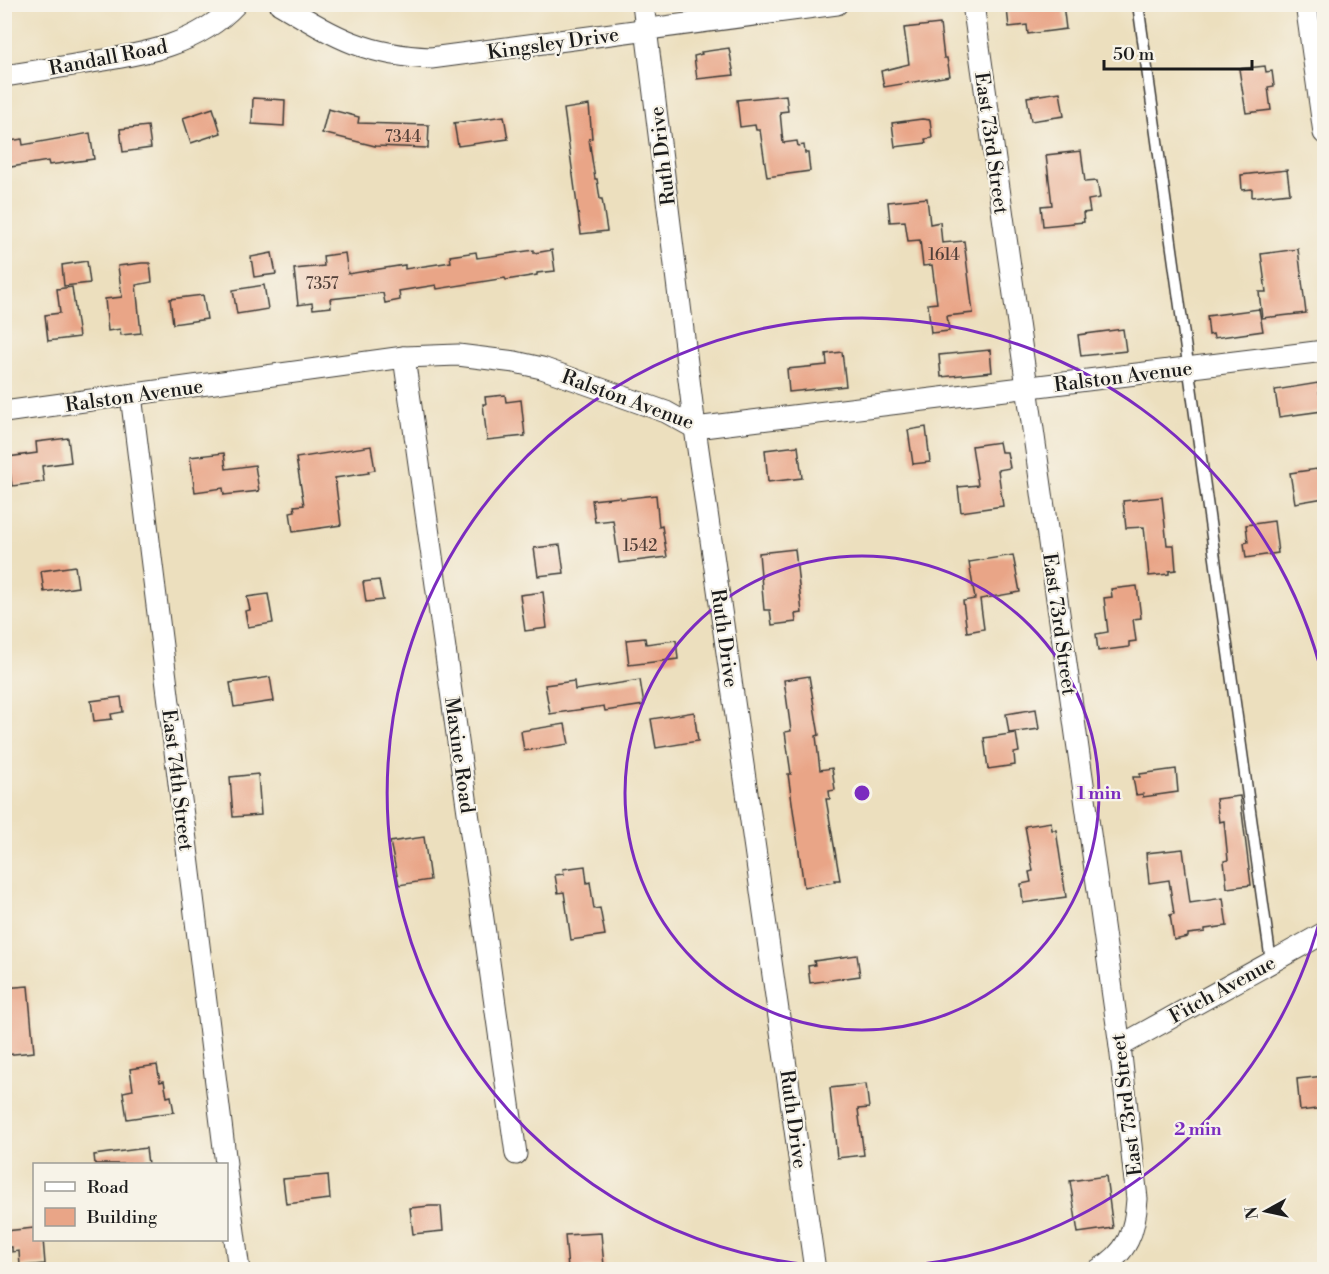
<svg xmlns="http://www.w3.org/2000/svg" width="1329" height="1274" font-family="'Libre Bodoni',serif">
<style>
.building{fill:#e9a587}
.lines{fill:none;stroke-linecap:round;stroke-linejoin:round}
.service-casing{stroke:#3b3934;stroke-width:13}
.minor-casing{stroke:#3b3934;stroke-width:23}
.service{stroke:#fff;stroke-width:10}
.minor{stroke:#fff;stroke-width:21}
.ring{fill:none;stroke:#7b2cbf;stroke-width:3}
.labels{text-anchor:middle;stroke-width:4.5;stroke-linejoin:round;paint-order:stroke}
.number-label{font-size:16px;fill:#4f3e37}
.street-label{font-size:20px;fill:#1c1c1c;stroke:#f7f3e8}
.centre{fill:#7b2cbf;stroke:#f7f3e8;stroke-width:3}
.ring-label{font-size:18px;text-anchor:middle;font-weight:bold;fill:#7b2cbf;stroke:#f7f3e8;stroke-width:4.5;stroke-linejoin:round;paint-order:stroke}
</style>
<rect width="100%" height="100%" fill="#f7f3e8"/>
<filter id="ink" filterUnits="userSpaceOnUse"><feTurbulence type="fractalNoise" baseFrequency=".0167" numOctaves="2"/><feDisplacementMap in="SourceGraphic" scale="12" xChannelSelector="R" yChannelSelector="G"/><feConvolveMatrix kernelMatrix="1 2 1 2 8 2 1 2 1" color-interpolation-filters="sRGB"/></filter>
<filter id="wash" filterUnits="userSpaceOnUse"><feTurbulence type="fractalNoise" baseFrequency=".008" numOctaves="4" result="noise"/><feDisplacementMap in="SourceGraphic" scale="24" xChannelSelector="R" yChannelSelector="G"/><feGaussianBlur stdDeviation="1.35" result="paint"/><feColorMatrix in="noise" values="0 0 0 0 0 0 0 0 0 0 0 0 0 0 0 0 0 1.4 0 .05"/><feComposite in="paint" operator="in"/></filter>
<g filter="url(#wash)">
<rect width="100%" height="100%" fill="#ecdfbe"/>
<g id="blocks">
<g class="building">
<path d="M 1047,4 L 1063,4 L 1066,29 L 1028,34 L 1027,25 L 1009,27 L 1007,9 Z"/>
<path d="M 940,24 L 944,58 L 947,58 L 950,76 L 884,87 L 881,71 L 909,64 L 904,28 Z"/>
<path d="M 729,48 L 734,75 L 697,79 L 694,56 L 702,54 L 701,52 Z"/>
<path d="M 1265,66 L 1266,72 L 1272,71 L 1274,86 L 1268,87 L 1271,110 L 1246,113 L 1239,69 Z"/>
<path d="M 1060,92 L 1064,116 L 1031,121 L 1027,97 Z"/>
<path d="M 786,95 L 788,111 L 780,112 L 783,143 L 797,141 L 798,146 L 804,145 L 805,153 L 808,153 L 810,171 L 767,177 L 760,130 L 756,130 L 755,125 L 740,127 L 737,100 Z"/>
<path d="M 253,98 L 285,100 L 284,126 L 252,124 Z"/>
<path d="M 589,105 L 592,138 L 589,139 L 595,179 L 597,179 L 600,199 L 602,199 L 607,231 L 581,234 L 564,109 Z"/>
<path d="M 213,108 L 221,133 L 191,143 L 183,118 Z"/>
<path d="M 328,109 L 359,117 L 358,123 L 429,125 L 428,148 L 375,146 L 322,133 Z"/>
<path d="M 504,116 L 508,139 L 458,146 L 454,123 Z"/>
<path d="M 922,119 L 930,120 L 932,138 L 925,139 L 926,143 L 895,147 L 892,123 Z"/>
<path d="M 148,126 L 151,148 L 123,152 L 120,129 Z"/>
<path d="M 90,133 L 94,159 L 49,165 L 48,161 L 4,168 L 4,142 L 22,139 L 23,145 Z"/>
<path d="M 1081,151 L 1085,182 L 1097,181 L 1100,198 L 1088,200 L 1090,212 L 1083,213 L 1084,222 L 1043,226 L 1041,206 L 1052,205 L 1046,155 Z"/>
<path d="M 1287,170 L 1290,193 L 1252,197 L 1252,189 L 1242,190 L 1241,175 Z"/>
<path d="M 927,198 L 930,224 L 940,222 L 942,243 L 964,241 L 973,313 L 947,316 L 949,331 L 931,333 L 928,304 L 937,303 L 932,265 L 923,266 L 920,240 L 908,241 L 905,221 L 890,222 L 888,202 Z"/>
<path d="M 1298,249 L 1306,313 L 1262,318 L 1259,292 L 1266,292 L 1261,254 Z"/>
<path d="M 534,250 L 534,253 L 552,250 L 555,271 L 537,273 L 537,275 L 506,280 L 505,278 L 437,289 L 436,285 L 399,291 L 400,300 L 385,303 L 383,293 L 330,299 L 331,307 L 313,309 L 312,303 L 298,305 L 294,269 L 324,266 L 323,256 L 345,253 L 348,274 L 405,265 L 405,269 L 451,262 L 450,256 L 476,252 L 477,258 Z"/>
<path d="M 272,253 L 276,274 L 254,277 L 251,257 Z"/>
<path d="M 87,261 L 90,283 L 64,286 L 62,265 Z"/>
<path d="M 142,263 L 150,263 L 152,282 L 136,285 L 141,333 L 121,335 L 120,329 L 108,331 L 105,299 L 122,297 L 118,266 Z"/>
<path d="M 264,285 L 268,309 L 237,314 L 233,290 Z"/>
<path d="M 72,287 L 79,337 L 48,341 L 45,315 L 60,313 L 57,289 Z"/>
<path d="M 203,295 L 207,319 L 173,324 L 170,299 Z"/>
<path d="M 1259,309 L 1263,331 L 1214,338 L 1213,334 L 1209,335 L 1207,316 Z"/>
<path d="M 1123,329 L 1126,351 L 1081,356 L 1078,335 Z"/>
<path d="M 990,350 L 992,372 L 941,377 L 939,355 Z"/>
<path d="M 842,352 L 846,386 L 789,392 L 787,369 L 827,365 L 826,354 Z"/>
<path d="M 1318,383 L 1322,411 L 1279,417 L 1275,390 Z"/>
<path d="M 505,395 L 506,402 L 521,400 L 525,436 L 487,440 L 483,404 L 486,404 L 485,397 Z"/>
<path d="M 926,427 L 930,462 L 913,464 L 908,430 Z"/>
<path d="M 68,438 L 71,462 L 42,466 L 44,482 L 12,486 L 8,457 L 37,453 L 36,442 Z"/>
<path d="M 999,442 L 1001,452 L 1007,452 L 1010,468 L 998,470 L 1003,506 L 961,512 L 958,487 L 978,485 L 972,446 Z"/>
<path d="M 371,446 L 375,470 L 368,471 L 369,473 L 335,478 L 341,525 L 293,532 L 290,512 L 295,511 L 294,506 L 304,505 L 296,458 Z"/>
<path d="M 798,446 L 802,478 L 768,482 L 765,450 Z"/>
<path d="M 224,453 L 226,469 L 255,465 L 259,491 L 224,495 L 223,488 L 195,492 L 190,457 Z"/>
<path d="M 1324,468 L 1324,498 L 1295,503 L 1290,473 Z"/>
<path d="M 656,495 L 659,527 L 662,526 L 667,557 L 619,563 L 613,520 L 595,522 L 592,500 L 620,497 L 620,499 Z"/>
<path d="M 1162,497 L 1167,545 L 1174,545 L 1176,570 L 1169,571 L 1169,574 L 1149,576 L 1144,527 L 1126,528 L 1123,501 Z"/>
<path d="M 1274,521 L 1278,553 L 1246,558 L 1244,543 L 1248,542 L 1246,525 Z"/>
<path d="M 560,545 L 564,573 L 538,576 L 534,548 Z"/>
<path d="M 795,549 L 802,613 L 795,614 L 796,622 L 772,625 L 770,610 L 764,610 L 759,553 Z"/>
<path d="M 1013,555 L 1020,592 L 980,599 L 984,629 L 967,632 L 963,601 L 975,599 L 969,562 Z"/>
<path d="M 75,566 L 78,587 L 44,592 L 41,571 Z"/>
<path d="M 379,580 L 383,600 L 366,602 L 363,582 Z"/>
<path d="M 1137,586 L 1141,618 L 1133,619 L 1136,641 L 1129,642 L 1129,647 L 1098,651 L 1096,634 L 1108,632 L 1104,598 L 1112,597 L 1111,589 Z"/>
<path d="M 543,592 L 547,628 L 525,631 L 520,595 Z"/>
<path d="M 268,594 L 273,623 L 248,627 L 245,611 L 250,610 L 247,597 Z"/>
<path d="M 645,638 L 646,644 L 676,640 L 678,659 L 629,665 L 626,640 Z"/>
<path d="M 809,676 L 819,735 L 816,736 L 820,770 L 832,768 L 835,790 L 829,791 L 830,799 L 826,799 L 840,880 L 834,880 L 835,882 L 804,887 L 788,774 L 791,774 L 785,732 L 791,731 L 784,680 Z"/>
<path d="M 270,677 L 274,701 L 234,707 L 230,683 Z"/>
<path d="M 640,680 L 644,705 L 605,711 L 604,706 L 550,714 L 545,685 L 574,681 L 575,690 Z"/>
<path d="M 121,697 L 123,712 L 111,714 L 112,719 L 94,721 L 91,701 Z"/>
<path d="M 1036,709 L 1039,729 L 1009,733 L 1006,714 Z"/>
<path d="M 694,712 L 698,741 L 656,748 L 651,719 Z"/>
<path d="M 565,724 L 569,744 L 524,751 L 521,731 Z"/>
<path d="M 1016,733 L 1019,752 L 1014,753 L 1015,765 L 988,769 L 984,738 Z"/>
<path d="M 1176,769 L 1178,792 L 1143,797 L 1143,794 L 1136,795 L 1133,777 L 1140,777 L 1140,774 Z"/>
<path d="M 258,774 L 261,815 L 233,817 L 230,777 Z"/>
<path d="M 1240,796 L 1251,885 L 1227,888 L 1224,861 L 1228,860 L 1224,821 L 1219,822 L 1216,799 Z"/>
<path d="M 1051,822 L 1052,830 L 1056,830 L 1066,897 L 1023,903 L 1021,884 L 1031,882 L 1029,872 L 1033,871 L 1025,826 Z"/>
<path d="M 424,837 L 430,880 L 399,885 L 390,842 Z"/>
<path d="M 1183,849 L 1190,903 L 1223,898 L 1227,926 L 1205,929 L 1205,932 L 1188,934 L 1188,937 L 1174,940 L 1170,915 L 1174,914 L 1169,880 L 1149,883 L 1146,853 Z"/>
<path d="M 585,866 L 587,883 L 590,882 L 594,909 L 600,908 L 605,935 L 571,940 L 564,892 L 558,893 L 555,875 L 564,874 L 563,869 Z"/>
<path d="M 857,955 L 860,976 L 810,983 L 808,966 L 815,965 L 814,961 Z"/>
<path d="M 28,986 L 34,1052 L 4,1055 L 4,1012 L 7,1012 L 4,988 Z"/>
<path d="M 157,1065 L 160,1082 L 164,1081 L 167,1097 L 171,1096 L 174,1112 L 127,1119 L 123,1092 L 133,1090 L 130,1069 Z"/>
<path d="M 1324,1076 L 1324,1108 L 1300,1111 L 1297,1079 Z"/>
<path d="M 866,1084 L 869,1108 L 858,1109 L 864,1155 L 837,1158 L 830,1088 Z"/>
<path d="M 146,1148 L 148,1164 L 95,1164 L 94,1155 Z"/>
<path d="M 328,1175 L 330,1199 L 286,1204 L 283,1179 Z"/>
<path d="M 1106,1176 L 1113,1228 L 1078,1233 L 1070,1181 Z"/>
<path d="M 430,1206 L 441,1206 L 443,1231 L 413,1234 L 410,1208 Z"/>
<path d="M 34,1228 L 34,1239 L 43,1239 L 45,1264 L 20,1266 L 19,1251 L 12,1252 L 12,1247 L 6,1247 L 5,1231 Z"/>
<path d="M 601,1233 L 604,1266 L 568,1269 L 565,1235 Z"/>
</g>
</g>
</g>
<g filter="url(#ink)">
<use href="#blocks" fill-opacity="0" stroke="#3b3934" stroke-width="1.5"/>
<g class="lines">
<g class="service-casing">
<path id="service" d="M 1138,4 L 1271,962"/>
</g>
<g class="minor-casing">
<g id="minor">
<path d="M 280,4 C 336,37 364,55 431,58 L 837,4"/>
<path d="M 643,4 L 695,428 L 815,1270"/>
<path d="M 973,4 L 1120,1046 L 1137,1199 C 1135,1231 1128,1253 1098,1270"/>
<path d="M 1306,4 L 1324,133"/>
<path d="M 4,76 C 34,71 63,67 92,62 C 144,54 198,45 236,4"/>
<path d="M 404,357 L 516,1154"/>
<path d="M 131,395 L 226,1164"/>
<path d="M 4,412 L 404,357 L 458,355 L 515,362 L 542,368 L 666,412 L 695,428 L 1324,351"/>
<path d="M 1120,1046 L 1324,933"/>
<path d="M 226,1171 L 239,1270"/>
</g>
</g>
<use href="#service" class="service"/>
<use href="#minor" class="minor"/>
</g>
</g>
<g class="ring">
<circle cx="862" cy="793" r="237"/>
<path d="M1324 904A475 475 0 1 1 1324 682"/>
</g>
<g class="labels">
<g class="number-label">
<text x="403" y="142">7344</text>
<text x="944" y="260">1614</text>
<text x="322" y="289">7357</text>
<text x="640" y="551">1542</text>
</g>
<g class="street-label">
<text transform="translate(553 43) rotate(-8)" y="7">Kingsley Drive</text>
<text transform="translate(108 57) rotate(-11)" y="7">Randall Road</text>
<text transform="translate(992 143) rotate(82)" y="7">East 73rd Street</text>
<text transform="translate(662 156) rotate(-97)" y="7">Ruth Drive</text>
<text transform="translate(1123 376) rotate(-7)" y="7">Ralston Avenue</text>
<text transform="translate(134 395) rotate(-8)" y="7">Ralston Avenue</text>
<text transform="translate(628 399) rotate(20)" y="7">Ralston Avenue</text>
<text transform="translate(1060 624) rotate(82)" y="7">East 73rd Street</text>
<text transform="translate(725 638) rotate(82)" y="7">Ruth Drive</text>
<text transform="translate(460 755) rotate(82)" y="7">Maxine Road</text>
<text transform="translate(178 780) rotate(83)" y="7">East 74th Street</text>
<text transform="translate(1222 989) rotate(-29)" y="7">Fitch Avenue</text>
<text transform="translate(1126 1105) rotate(-97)" y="7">East 73rd Street</text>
<text transform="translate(794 1119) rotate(82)" y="7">Ruth Drive</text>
</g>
</g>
<circle cx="862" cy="793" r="9" class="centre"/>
<g class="ring-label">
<text x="1099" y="799">1 min</text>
<text x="1198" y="1135">2 min</text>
</g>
<rect width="1329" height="1274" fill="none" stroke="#f7f3e8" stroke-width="24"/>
<rect x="33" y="1163" width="195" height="78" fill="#f7f3e8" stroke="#9f9d96" stroke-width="1.5"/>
<rect x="45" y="1182" width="30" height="9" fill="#ffffff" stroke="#9f9d96" stroke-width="1.5"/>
<text x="87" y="1193" font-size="18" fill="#1c1c1c">Road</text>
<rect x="45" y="1208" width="30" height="18" fill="#e9a587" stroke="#9f9d96" stroke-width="1.5"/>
<text x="87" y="1223" font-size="18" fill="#1c1c1c">Building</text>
<g transform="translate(1266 1211) rotate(262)" stroke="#f7f3e8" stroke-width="4.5" paint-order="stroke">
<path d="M0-4.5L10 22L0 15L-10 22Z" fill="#1c1c1c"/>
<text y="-9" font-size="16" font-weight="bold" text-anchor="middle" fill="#1c1c1c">N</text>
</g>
<path d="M1104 60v9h148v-9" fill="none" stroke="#1c1c1c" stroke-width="3"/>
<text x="1113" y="60" font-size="18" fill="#1c1c1c" stroke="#f7f3e8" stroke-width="4.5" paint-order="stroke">50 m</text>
</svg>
